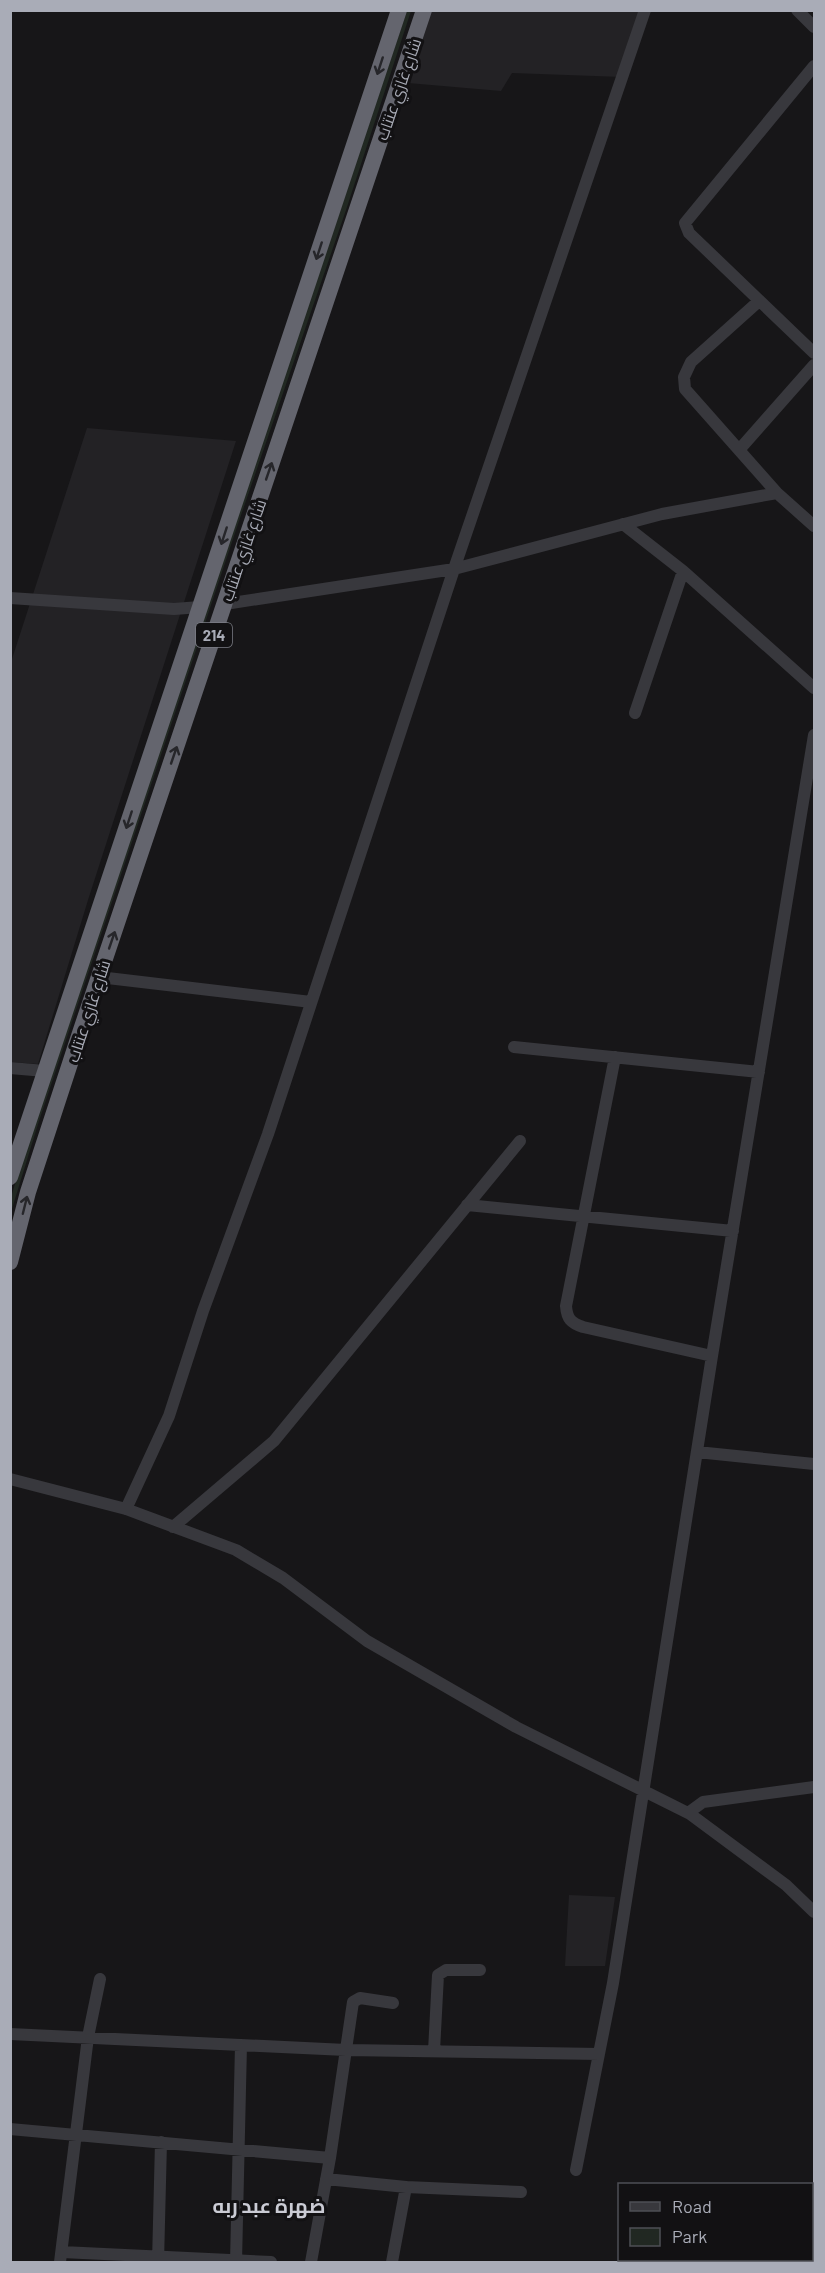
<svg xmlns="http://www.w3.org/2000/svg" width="825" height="2273" font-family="Barlow,Cairo,sans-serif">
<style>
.built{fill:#232225}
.green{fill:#212822}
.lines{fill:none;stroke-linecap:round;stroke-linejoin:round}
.minor{stroke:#38383d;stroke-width:12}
.highway{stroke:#64656e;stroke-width:16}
.oneway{stroke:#26262a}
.labels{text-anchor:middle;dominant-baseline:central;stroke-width:6;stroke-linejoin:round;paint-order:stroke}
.shield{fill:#121113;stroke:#7c7e86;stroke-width:1.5}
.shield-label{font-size:15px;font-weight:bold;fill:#a9acb7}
.street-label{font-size:16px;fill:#a9acb7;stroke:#121113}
.quarter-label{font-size:20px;font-weight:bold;fill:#cacbd4;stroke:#121113}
</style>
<rect width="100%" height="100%" fill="#171618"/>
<path class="built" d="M626 10 644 12 622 77 512 73 501 91 408 83 430 11Z
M87 428 236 441 88 900 38 1064 11 1062V662Z
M569 1895 615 1897 605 1966H565Z"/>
<path class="green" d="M407 11H411L346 210 238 524 39 1121 11 1212V1197L38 1109Z"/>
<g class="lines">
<path class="minor" d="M797 10 814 27
M814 66 685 223 689 233 814 353
M759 301 691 362 684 377 685 389 777 493 814 526
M739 450 814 365
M623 524 683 571 814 688
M10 598 174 609 200 607
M225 604 454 569 662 514 777 493
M635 713 683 571
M99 977 311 1002
M514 1047 759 1072
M615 1057 566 1306C567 1319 571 1323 583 1327L712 1356
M10 1068 45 1071
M467 1205 733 1231
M697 1452 814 1464
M10 1479 126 1509 236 1550 283 1578 367 1641 516 1727 690 1814 786 1885 814 1912
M126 1509 169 1416 203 1311 268 1134 454 569 645 10
M173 1527 274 1441 520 1141
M688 1813 703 1802 814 1787
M10 2034 346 2050 599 2054
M434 2051 438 1975 446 1970H480
M10 2129 330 2158
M576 2170 613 1983 712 1356 814 735
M326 2179 406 2187 521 2192
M62 2252 271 2262
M60 2262 88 2037 100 1979
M158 2262 161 2142
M236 2262 241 2045
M311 2262 330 2158 353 2002 360 1998 393 2003
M392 2262 406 2187"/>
<path class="highway" d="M10 1177 399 10
M10 1262 28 1192 79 1036 424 10"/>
</g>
<defs><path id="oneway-shaft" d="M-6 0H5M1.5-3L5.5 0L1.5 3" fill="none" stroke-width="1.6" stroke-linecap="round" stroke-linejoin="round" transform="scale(1.5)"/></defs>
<g class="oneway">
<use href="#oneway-shaft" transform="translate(380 66) rotate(108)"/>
<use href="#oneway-shaft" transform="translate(319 251) rotate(108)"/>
<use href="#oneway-shaft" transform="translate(269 471) rotate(-71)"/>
<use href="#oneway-shaft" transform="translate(224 536) rotate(108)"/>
<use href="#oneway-shaft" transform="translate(174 755) rotate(-71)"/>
<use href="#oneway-shaft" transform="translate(129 820) rotate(108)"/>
<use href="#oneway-shaft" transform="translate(112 940) rotate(-71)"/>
<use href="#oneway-shaft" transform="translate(25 1205) rotate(-76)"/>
</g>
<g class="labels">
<rect class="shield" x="196" y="623" width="36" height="24" rx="4.5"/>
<g class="shield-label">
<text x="214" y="635">214</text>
</g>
<g class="street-label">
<text transform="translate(398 89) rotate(-71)">شارع غازي عنتاب</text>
<text transform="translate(243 550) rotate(-71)">شارع غازي عنتاب</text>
<text transform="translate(88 1011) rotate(-72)">شارع غازي عنتاب</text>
</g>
<g class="quarter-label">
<text x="269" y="2205">ضهرة عبد ربه</text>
</g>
</g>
<rect width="825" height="2273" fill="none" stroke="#a9acb7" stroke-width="24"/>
<rect x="618" y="2183" width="195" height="78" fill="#121113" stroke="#4e4f55" stroke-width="1.5"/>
<rect x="630" y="2202" width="30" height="9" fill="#38383d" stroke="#4e4f55" stroke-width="1.5"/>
<text x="672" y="2213" font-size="18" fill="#a9acb7">Road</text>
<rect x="630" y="2228" width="30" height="18" fill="#212822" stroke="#4e4f55" stroke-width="1.5"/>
<text x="672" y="2243" font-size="18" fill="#a9acb7">Park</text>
</svg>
